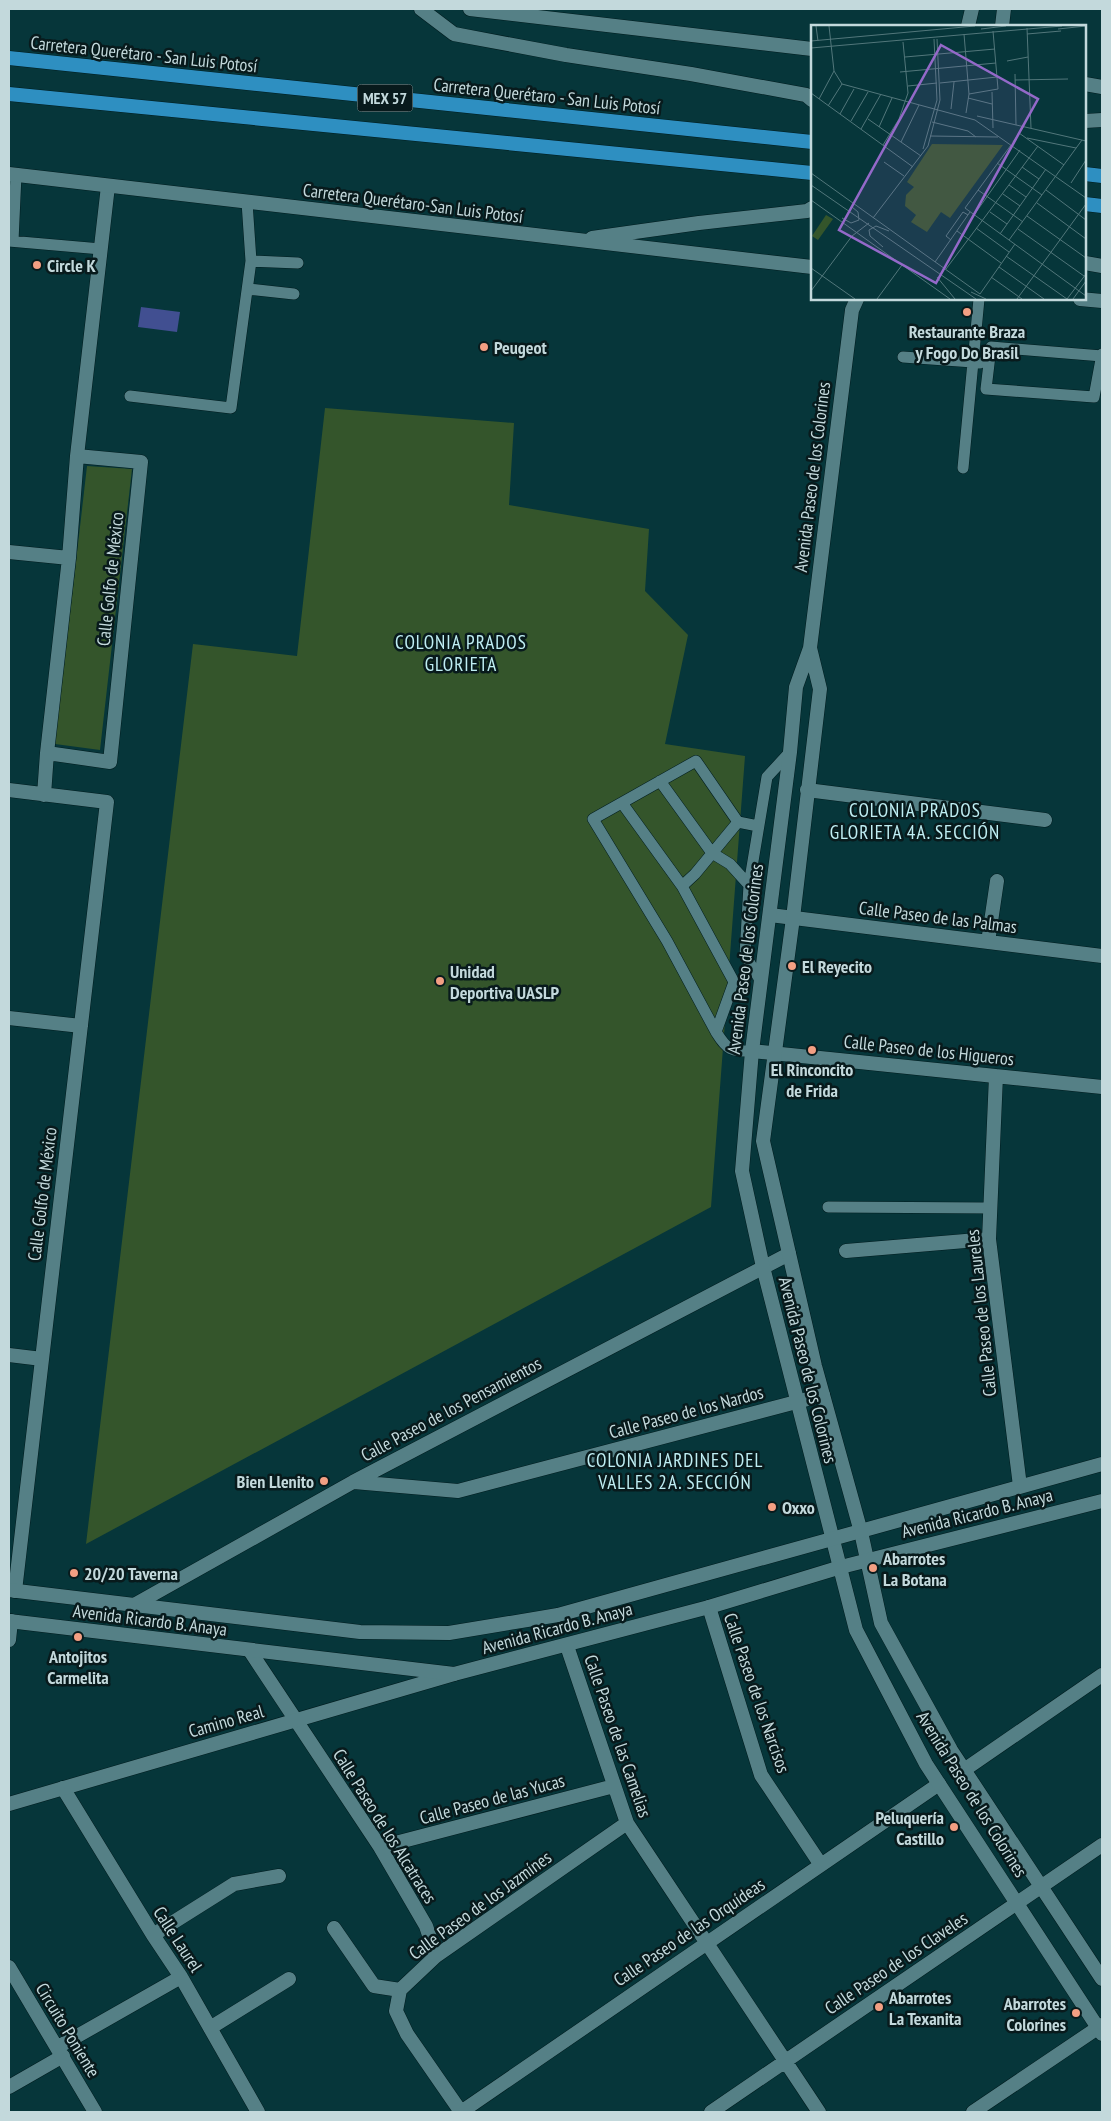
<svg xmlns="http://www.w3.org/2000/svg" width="1111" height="2121" font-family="'PT Sans Narrow',sans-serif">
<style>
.green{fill:#34552b}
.water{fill:#414f91}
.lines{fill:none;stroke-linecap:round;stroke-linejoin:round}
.service-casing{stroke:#001c1f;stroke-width:12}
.pedestrian-casing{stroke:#001c1f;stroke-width:15}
.minor-casing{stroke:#001c1f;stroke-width:15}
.tertiary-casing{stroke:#001c1f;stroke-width:15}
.secondary-casing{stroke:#001c1f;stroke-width:15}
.trunk-casing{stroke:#001c1f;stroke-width:15}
.service{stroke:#558086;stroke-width:11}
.pedestrian{stroke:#558086;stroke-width:14}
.minor{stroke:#558086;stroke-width:14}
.tertiary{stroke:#558086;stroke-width:14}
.secondary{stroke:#558086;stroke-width:14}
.trunk{stroke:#2e8fc1;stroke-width:14}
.poi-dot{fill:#f39f83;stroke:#081a1c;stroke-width:2}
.labels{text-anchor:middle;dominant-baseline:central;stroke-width:5;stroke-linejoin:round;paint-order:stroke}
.shield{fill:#081a1c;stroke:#8ba0a2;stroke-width:1}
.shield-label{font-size:16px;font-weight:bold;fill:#c3d9dc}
.street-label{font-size:18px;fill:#c3d9dc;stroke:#081a1c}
.poi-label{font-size:18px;font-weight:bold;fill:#c3d9dc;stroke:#081a1c;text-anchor:start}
.neighbourhood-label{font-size:19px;letter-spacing:1px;fill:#bfeef3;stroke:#081a1c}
.inset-road{fill:none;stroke:#52777b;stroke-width:1}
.view{fill:#9469c9;fill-opacity:0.15;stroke:#9469c9;stroke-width:2.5}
.inset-edge{fill:none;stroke:#c3d9dc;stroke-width:2.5}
</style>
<rect width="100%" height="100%" fill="#06363a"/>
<path class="green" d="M325 408 514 423 509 505 649 529 645 591 688 635 665 744 745 756 711 1207 86 1544 193 644 297 656Z
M87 466 132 469 100 750 55 744Z"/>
<path class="water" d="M141 307 180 312 177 332 138 327Z"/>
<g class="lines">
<g class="service-casing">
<path id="service" d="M9 241 101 249
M13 241 16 175
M251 261 298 263
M248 289 294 294
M1102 356 991 347 986 389 1094 397 1102 354
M903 357 973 362 979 299
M130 396 231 408 251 261 247 202
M963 468 973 362 980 363
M660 781 712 853 730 864 749 885
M622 803 682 886
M738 822 696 761 593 819 667 941 716 1032 734 982 682 886 695 874 738 822 758 826
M760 980 745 955 749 885 767 777 790 752
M716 1032C728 1051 730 1051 752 1051
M828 1207 989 1208"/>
</g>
<g class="pedestrian-casing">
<path id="pedestrian" d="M9 2087 63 2056"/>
</g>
<g class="minor-casing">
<path id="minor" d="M9 552 69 558
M47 753 110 762 141 462 77 456
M9 790 107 802 15 1591
M807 790 1045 820
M44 795 47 753 69 558 77 456 108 186
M770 915 1102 956
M988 942 997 881
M9 1018 81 1026
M752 1051 1102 1087
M996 1076 989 1239 1020 1486
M846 1251 989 1239
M9 1355 42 1359
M354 1482 458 1491 823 1395
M134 1605 353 1482 789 1254
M709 1607 761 1775 821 1865
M9 1640 11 1621
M567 1646 627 1823 819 2112
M250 1651 380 1847 426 1926 436 1956
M964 1770 1102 1675
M63 1788 153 1935 181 1977 258 2112
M380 1847 614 1786
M334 1928 374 1986 400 1990
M153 1935 234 1884 279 1876
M9 1967 95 2112
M210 2028 289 1979
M58 2047 181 1977
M461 2112 939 1784
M461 2112 407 2034 396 2011 400 1990 436 1956 627 1823
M711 2112 1102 1845
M973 2112 1102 2025"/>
</g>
<g class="tertiary-casing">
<path id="tertiary" d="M857 299 852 310 810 648 796 687 790 752 752 1051 742 1171 763 1267 856 1630 926 1764 1102 2034
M810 648 820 689 793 918 763 1141 815 1366 861 1532 881 1623 951 1750 1102 1979
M9 1804 454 1674"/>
</g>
<g class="secondary-casing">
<path id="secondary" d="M421 9 454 34 566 55 691 74 806 95 812 100
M470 9 812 49
M968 26 972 9
M1002 26 1004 9
M1085 84 1102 87
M1085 121 1102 120
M9 174 812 267
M592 238 699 223 807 211 812 208
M1085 263 1102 266
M1080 299 1102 301
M9 1590 360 1632 449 1633 558 1615 1102 1464
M9 1621 454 1674 709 1607 841 1567 1102 1501"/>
</g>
<g class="trunk-casing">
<path id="trunk" d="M9 58 812 142
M9 94 812 173
M1085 174 1102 176
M1085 204 1102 206"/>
</g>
<use href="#service" class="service"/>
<use href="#pedestrian" class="pedestrian"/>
<use href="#minor" class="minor"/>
<use href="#tertiary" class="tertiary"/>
<use href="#secondary" class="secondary"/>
<use href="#trunk" class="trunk"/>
</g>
<g class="poi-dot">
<circle cx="37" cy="265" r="5"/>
<circle cx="967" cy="312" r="5"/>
<circle cx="484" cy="347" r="5"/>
<circle cx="792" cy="966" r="5"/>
<circle cx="440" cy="981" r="5"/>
<circle cx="812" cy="1050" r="5"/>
<circle cx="324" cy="1481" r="5"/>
<circle cx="772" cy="1507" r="5"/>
<circle cx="873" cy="1568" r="5"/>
<circle cx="74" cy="1573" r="5"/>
<circle cx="78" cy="1637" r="5"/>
<circle cx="954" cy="1827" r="5"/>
<circle cx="879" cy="2007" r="5"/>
<circle cx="1076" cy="2013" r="5"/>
</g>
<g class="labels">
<rect class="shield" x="357.5" y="84.5" width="55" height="27" rx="4"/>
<g class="shield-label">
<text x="385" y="98">MEX 57</text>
</g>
<g class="street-label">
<text transform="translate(144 54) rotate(6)">Carretera Querétaro - San Luis Potosí</text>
<text transform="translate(547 96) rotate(6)">Carretera Querétaro - San Luis Potosí</text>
<text transform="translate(413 203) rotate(7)">Carretera Querétaro-San Luis Potosí</text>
<text transform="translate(812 477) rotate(-83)">Avenida Paseo de los Colorines</text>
<text transform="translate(110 579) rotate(-84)">Calle Golfo de México</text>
<text transform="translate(938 917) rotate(7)">Calle Paseo de las Palmas</text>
<text transform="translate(745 959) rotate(-83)">Avenida Paseo de los Colorines</text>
<text transform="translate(929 1050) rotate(6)">Calle Paseo de los Higueros</text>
<text transform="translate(42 1194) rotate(-83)">Calle Golfo de México</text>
<text transform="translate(981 1313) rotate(-96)">Calle Paseo de los Laureles</text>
<text transform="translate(808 1370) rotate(76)">Avenida Paseo de los Colorines</text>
<text transform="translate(451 1409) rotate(-28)">Calle Paseo de los Pensamientos</text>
<text transform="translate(686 1412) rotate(-15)">Calle Paseo de los Nardos</text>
<text transform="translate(977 1513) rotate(-14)">Avenida Ricardo B. Anaya</text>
<text transform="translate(150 1620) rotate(7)">Avenida Ricardo B. Anaya</text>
<text transform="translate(557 1628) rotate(-15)">Avenida Ricardo B. Anaya</text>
<text transform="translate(757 1693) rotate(71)">Calle Paseo de los Narcisos</text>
<text transform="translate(226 1721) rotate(-16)">Camino Real</text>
<text transform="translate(618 1736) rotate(71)">Calle Paseo de las Camelias</text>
<text transform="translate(972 1794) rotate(58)">Avenida Paseo de los Colorines</text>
<text transform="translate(492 1799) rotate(-15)">Calle Paseo de las Yucas</text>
<text transform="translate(385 1826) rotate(58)">Calle Paseo de los Alcatraces</text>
<text transform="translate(480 1905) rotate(-36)">Calle Paseo de los Jazmínes</text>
<text transform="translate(689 1932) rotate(-34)">Calle Paseo de las Orquídeas</text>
<text transform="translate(178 1939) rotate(57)">Calle Laurel</text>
<text transform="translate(896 1963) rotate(-34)">Calle Paseo de los Claveles</text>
<text transform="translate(68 2030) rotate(59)">Circuito Poniente</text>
</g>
<g class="poi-label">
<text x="47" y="265">Circle K</text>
<text x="967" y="331" text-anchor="middle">Restaurante Braza<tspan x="967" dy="21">y Fogo Do Brasil</tspan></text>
<text x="494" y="347">Peugeot</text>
<text x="802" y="966">El Reyecito</text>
<text x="450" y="971">Unidad<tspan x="450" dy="21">Deportiva UASLP</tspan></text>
<text x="812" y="1069" text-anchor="middle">El Rinconcito<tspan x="812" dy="21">de Frida</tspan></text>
<text x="314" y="1481" text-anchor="end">Bien Llenito</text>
<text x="782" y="1507">Oxxo</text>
<text x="883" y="1558">Abarrotes<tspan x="883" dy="21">La Botana</tspan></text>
<text x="84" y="1573">20/20 Taverna</text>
<text x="78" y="1656" text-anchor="middle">Antojitos<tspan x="78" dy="21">Carmelita</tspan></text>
<text x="944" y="1817" text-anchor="end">Peluquería<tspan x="944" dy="21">Castillo</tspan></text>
<text x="889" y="1997">Abarrotes<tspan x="889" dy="21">La Texanita</tspan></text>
<text x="1066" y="2003" text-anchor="end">Abarrotes<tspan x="1066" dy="21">Colorines</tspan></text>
</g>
<g class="neighbourhood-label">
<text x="461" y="642">COLONIA PRADOS<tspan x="461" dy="22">GLORIETA</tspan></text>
<text x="915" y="810">COLONIA PRADOS<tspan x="915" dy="22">GLORIETA 4A. SECCIÓN</tspan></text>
<text x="675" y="1460">COLONIA JARDINES DEL<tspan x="675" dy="22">VALLES 2A. SECCIÓN</tspan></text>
</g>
</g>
<g transform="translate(811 25)">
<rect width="275" height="275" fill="#06363a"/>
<path d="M121 119 192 120 139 193 130 187 116 207 100 197 105 190 94 181 95 170 103 162 96 157ZM15 190 22 194 7 215 1 211Z" fill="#34552b"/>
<path class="inset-road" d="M5 1 7 16M18 1 23 46 31 59 164 95 275 173M216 3 220 103M170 4 195 1M247 4 275 1M153 9 158 69 155 88M216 9 250 6M0 16 164 1M0 23 251 1M94 32 184 24M196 36 217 32M89 47 185 38M204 49 205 100M204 55 257 54M129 58 186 52M97 61 126 58M181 67 182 103M0 68 102 142M158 69 187 64 182 6M157 73 181 79M8 74 23 46M17 81 31 59M140 84 143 57M29 89 43 64M166 91 275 116M57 94 110 131M40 96 57 67M121 97 157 106 165 112M68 102 81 73M50 104 70 69M208 108 253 140M119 111 187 112M216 113 265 123M90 117 108 80M202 117 213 101M72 120 88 94 97 68 92 17M200 120 154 183 275 271M112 124 126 75 123 14M73 137 93 151M186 138 231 170M211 142 228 154M0 148 169 269M260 158 275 135M0 160 165 274M198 160 215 172M167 165 212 197M235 165 275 195M192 169 209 181M0 175 139 274M226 178 275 214M179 187 196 199M163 190 209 125M216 191 275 233M31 193 40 198 48 195 47 187 41 182M62 193 117 121 129 75 126 14M165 203 198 227M207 204 273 251M146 206 190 238M189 209 235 144M140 215 135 211 152 187 157 190M198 215 271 115M72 222 59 211 58 205 65 201 78 206M195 231 256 274M124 237 159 187M188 242 233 274M0 243 44 274M135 244 227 121M126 252 144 274M180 252 211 274M0 266 41 211 58 198M160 267 175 274M169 269 204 219M66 274 91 240M206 274 275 179M256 274 275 249M262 274 275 256"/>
<path class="view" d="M130 20 227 74 125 258 28 205Z"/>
<rect width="275" height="275" class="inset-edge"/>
</g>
<rect width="1111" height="2121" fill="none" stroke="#c3d9dc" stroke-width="20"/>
</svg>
